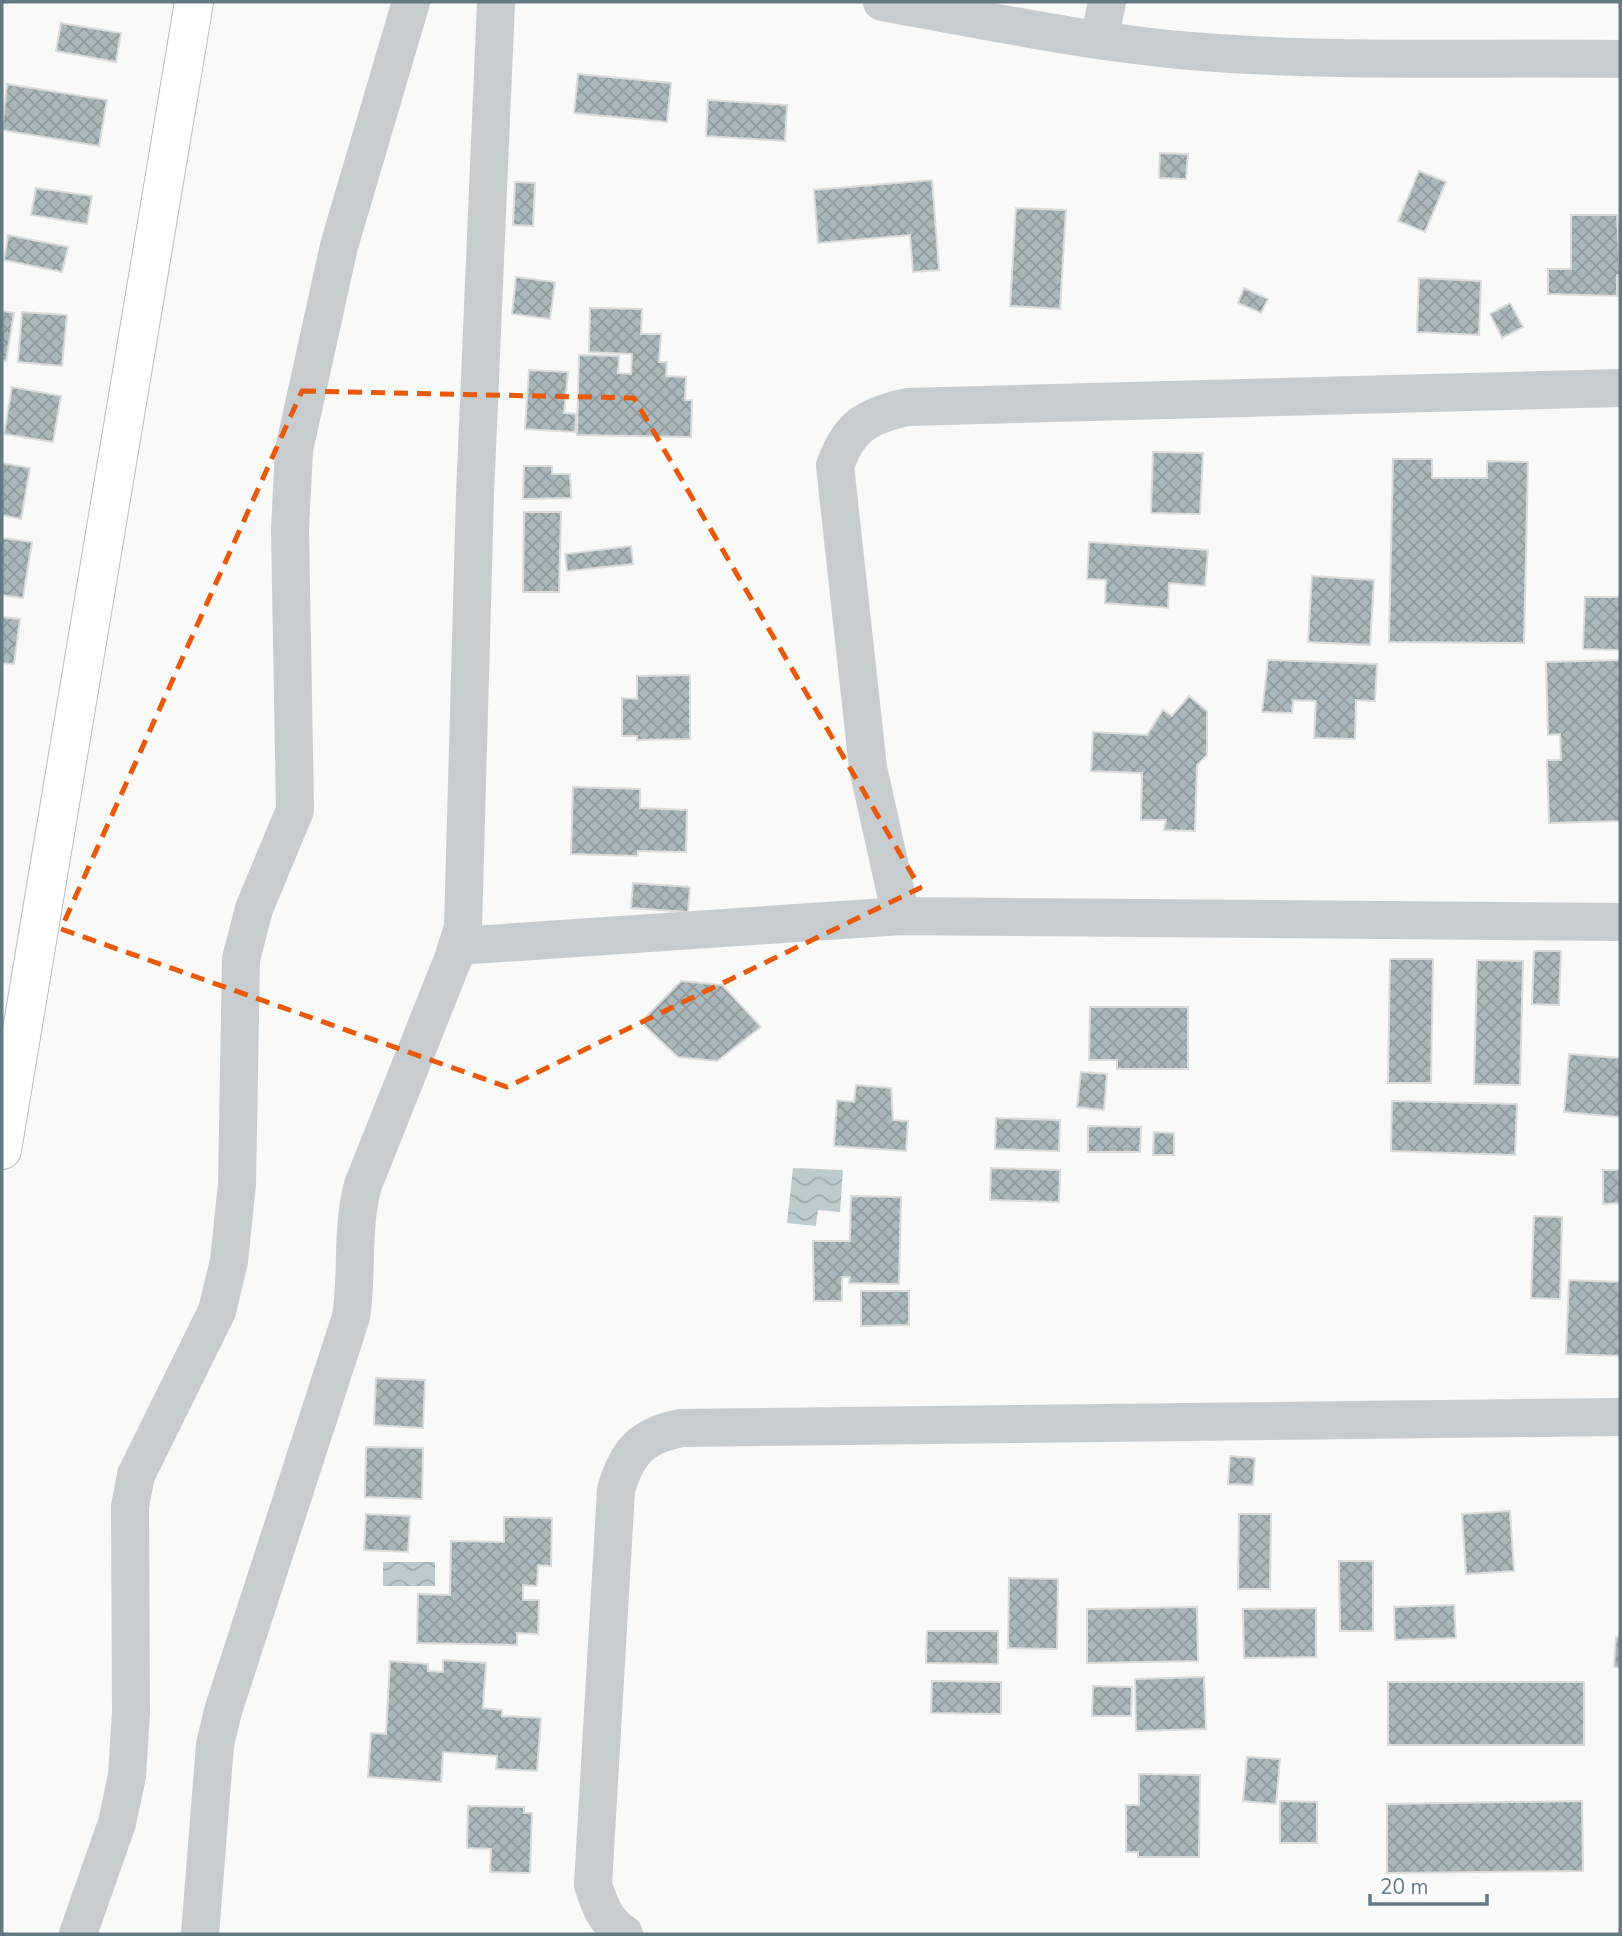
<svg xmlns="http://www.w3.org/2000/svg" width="1622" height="1936" font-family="'Nunito Sans',sans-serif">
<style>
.water{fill:url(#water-waves)}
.building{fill:url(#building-cross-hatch);stroke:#dbdbd9;stroke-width:2}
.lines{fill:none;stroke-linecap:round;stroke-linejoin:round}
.secondary-casing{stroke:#b6bfc2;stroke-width:40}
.street{stroke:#c7cccf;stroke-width:38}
.secondary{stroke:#fff;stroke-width:38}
.marked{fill:none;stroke:#e8590c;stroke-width:5;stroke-dasharray:14 9;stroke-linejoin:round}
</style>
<defs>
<pattern id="water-waves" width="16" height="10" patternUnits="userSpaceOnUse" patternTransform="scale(1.75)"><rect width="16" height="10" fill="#bcccce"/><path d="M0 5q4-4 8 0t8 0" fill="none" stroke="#9cabad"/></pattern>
<pattern id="building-cross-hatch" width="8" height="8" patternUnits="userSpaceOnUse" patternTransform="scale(1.75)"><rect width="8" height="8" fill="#aab7bb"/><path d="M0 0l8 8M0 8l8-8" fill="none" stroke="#8e9a9e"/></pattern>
</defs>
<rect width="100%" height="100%" fill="#f9f9f7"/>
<path class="water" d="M793 1168 843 1170 840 1212 818 1210 816 1226 787 1223Z
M383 1562H435V1586H383Z"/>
<path class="building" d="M61 23 121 33 116 62 56 51Z
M578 74 671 83 667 122 574 113Z
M7 84 107 100 99 146 2 130Z
M708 100 787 105 785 141 706 136Z
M1160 153 1188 154 1186 179 1159 178Z
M1419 171 1446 182 1425 232 1398 221Z
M932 180 939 270 913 272 910 235 818 243 814 190Z
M515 182 535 183 533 226 513 225Z
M36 188 92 196 87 224 31 215Z
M1016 208 1066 210 1060 309 1010 306Z
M1571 215H1617L1620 275H1617V296L1548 294V269H1571Z
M8 235 68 247 62 272 4 260Z
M516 277 555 282 550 319 512 314Z
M1419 278 1481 281 1479 335 1417 332Z
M1244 288 1268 299 1261 313 1238 303Z
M1510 303 1523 327 1502 338 1490 314Z
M590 308 642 309 641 334H661L659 362H667L666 376 686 377 685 400H692L691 437 577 435 579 355 619 356 618 373 631 374 632 354 589 352Z
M2 311 14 313 6 361 2 360Z
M22 312 67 315 62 366 18 362Z
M529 370 568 372 564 413 576 414 575 432 525 429Z
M12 387 61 396 53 442 4 434Z
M1153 452 1203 453 1200 514 1151 513Z
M1393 459H1432V478H1487V461L1528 462 1524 643 1389 642Z
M2 463 30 468 21 519 2 515Z
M524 466H552V474H570L571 498 523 499Z
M524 512H561L559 592H523Z
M2 538 32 542 23 598 2 595Z
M1089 542 1208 550 1205 586 1169 583 1168 608 1105 603 1106 580 1087 579Z
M631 546 633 564 567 571 565 554Z
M1312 576 1374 580 1370 645 1308 642Z
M1585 597H1620V650L1583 649Z
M2 617 20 619 14 664 2 663Z
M1268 660 1377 664 1375 701 1356 700 1355 739 1314 738 1316 701 1293 700 1292 713 1262 712Z
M1620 660V821L1549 823 1547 760H1561L1560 734 1548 735 1546 662Z
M690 675V739L637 740V736H622V698L637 699V676Z
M1189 696 1207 711V755L1197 765 1195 831 1164 830 1166 820H1141L1142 773 1091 771 1093 732 1147 735 1163 710 1172 716Z
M573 787 640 789V808L687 810 686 852 638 851V856L571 854Z
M633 883 690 887 688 912 631 908Z
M1534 951H1561L1559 1005 1532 1004Z
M1390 959H1433L1431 1083H1388Z
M1477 960 1523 961 1520 1085 1474 1084Z
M681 981 722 985 761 1027 717 1061 678 1057 641 1022Z
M1090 1007H1188V1069H1117V1060H1089Z
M1569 1054 1620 1058V1117L1564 1112Z
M1081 1072 1107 1074 1104 1110 1077 1107Z
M856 1085 891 1088 893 1120 908 1121 906 1151 834 1146 837 1100 854 1102Z
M1392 1101 1517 1104 1515 1155 1391 1151Z
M996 1118 1060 1120 1059 1151 995 1149Z
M1088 1126 1141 1127 1140 1152H1088Z
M1154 1132 1174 1133V1155H1153Z
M991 1168 1060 1170 1059 1202 990 1200Z
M1603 1170H1620V1203L1603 1204Z
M851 1196 901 1197 899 1284 849 1283 850 1277H842V1301H814L813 1241H850Z
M1534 1216 1562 1217 1560 1299 1531 1298Z
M1569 1280 1620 1282V1356L1566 1354Z
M861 1291H909V1325L861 1326Z
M376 1378 425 1380 423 1428 374 1425Z
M366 1447 423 1448 422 1499 365 1497Z
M1230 1456 1255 1458 1253 1485 1228 1484Z
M1510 1511 1514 1571 1466 1574 1462 1514Z
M366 1514 410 1516 408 1552 364 1550Z
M1239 1514H1271L1270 1589H1238Z
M504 1517 552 1518 551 1566 538 1565 537 1586 523 1585V1600H539L538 1634 517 1633V1645L417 1643 418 1594 450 1595 451 1541 504 1542Z
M1339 1561H1373V1631H1340Z
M1009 1578 1058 1579 1057 1649 1008 1648Z
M1454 1605 1456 1638 1395 1640 1394 1607Z
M1197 1607 1198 1661 1087 1663V1609Z
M1316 1608V1657L1244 1658 1243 1609Z
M927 1631H998V1664L926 1663Z
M1616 1637 1620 1638V1668L1614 1667Z
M443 1660 486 1663 483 1708 502 1710V1716L541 1718 537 1771 496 1769 497 1756 443 1752 441 1782 368 1777 371 1733 386 1734 390 1661 428 1664V1671L443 1672Z
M1204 1677 1206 1729 1136 1731 1135 1679Z
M932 1681 1001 1682V1714L931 1713Z
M1388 1682H1584V1745H1388Z
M1093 1686 1132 1687 1131 1716H1092Z
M1247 1757 1280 1759 1276 1804 1243 1801Z
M1139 1774 1200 1775 1199 1857H1138V1852H1126V1805H1139Z
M1280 1801 1317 1802V1843H1280Z
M1582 1801 1583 1871 1387 1873V1804Z
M468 1806 524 1807V1813H532L530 1873 490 1872 491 1849 467 1848Z"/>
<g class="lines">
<g class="secondary-casing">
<path id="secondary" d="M2 1150 194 2"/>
</g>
<path class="street" d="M882 2C984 20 1087 42 1191 51 1333 63 1478 57 1620 59
M1099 40 1107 2
M1620 388 907 407C867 416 849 426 835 466L868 768 901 916 1620 922
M458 946 901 916
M78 1934 117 1823 127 1776 131 1712 130 1506 136 1475 217 1311 229 1261 237 1184 241 959 254 909 295 810 290 529 294 450 339 246 411 2
M200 1934 215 1745 223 1711 351 1317C358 1273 351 1228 363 1185L453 959 463 927 475 495 496 2
M624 1934C605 1921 600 1906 593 1885L616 1490C627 1452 641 1436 681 1428L1620 1417"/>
<use href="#secondary" class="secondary"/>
</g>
<path class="marked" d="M302 391 634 398 920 888 507 1087 61 929Z"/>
<rect width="1622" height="1936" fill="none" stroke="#627a84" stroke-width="7"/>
<path d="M1370 1894v10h117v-10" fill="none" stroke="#627a84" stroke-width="3.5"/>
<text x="1380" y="1894" font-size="21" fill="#627a84" stroke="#ffffff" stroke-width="5" paint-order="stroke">20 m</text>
</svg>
